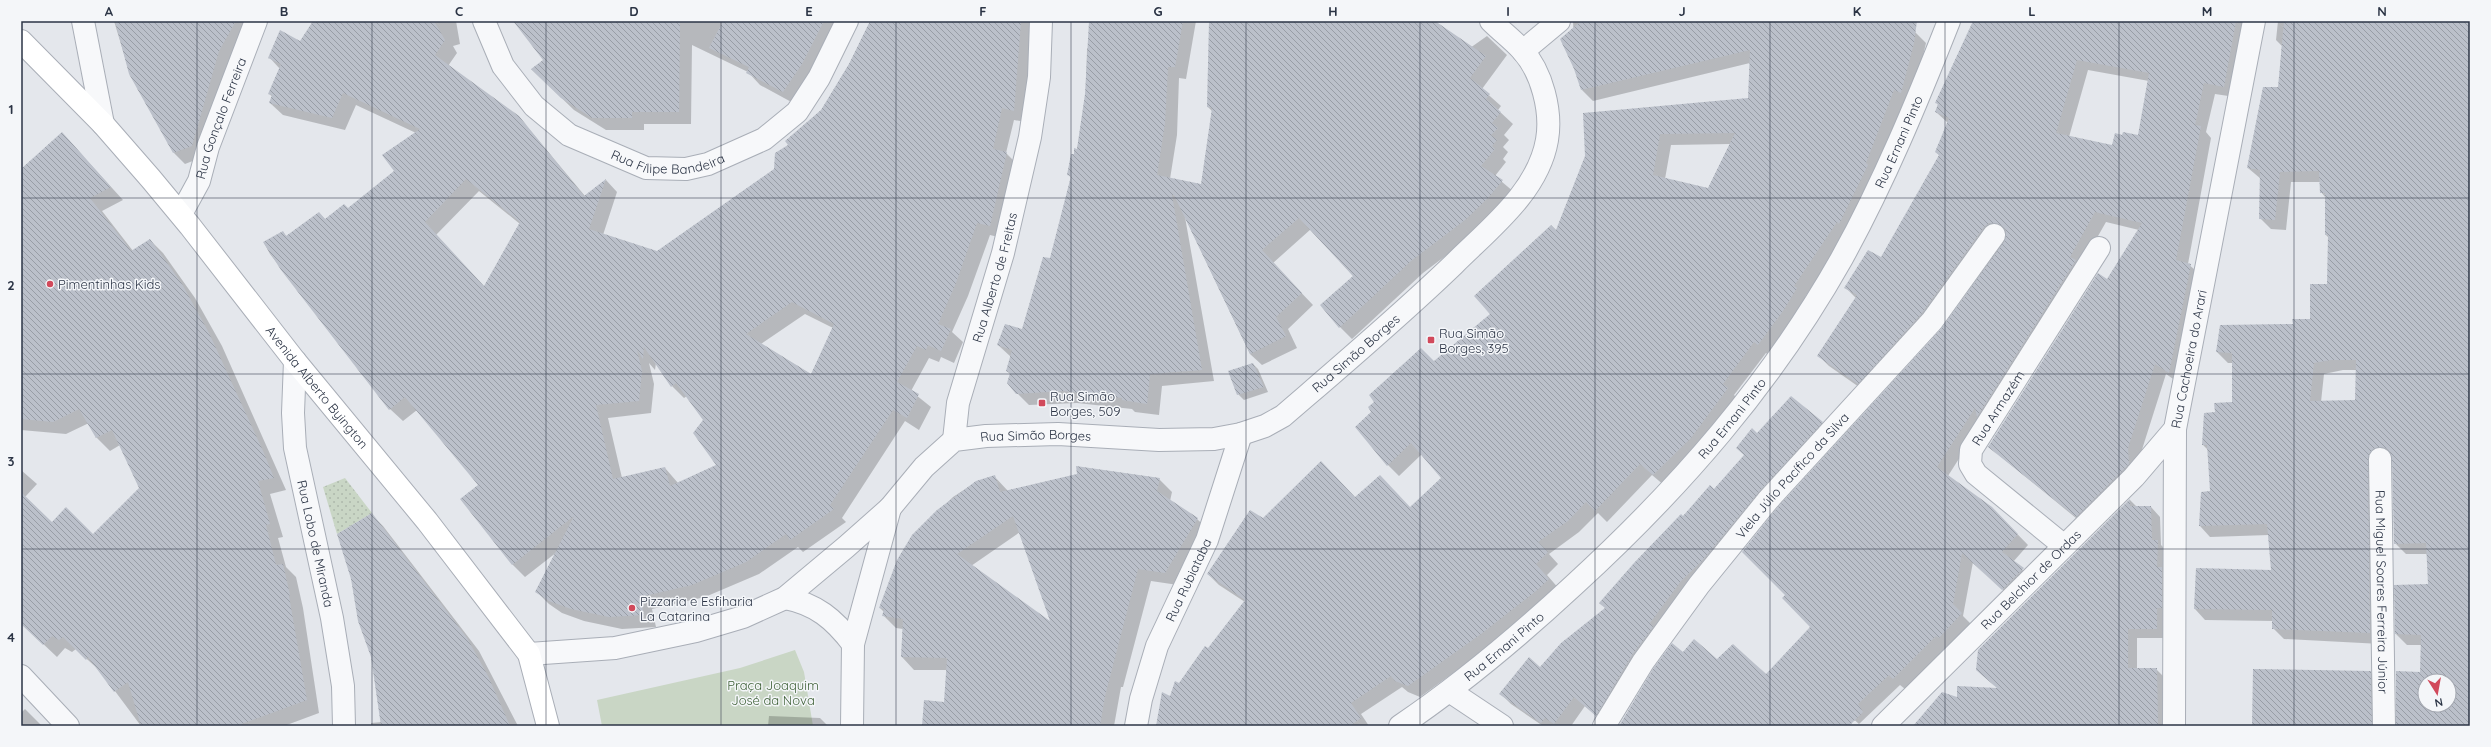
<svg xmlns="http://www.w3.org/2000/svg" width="2491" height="747" font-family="Quicksand,sans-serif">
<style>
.grass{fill:url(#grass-dots)}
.park{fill:#c9d6c5}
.shadow{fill:#0003;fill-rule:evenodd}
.building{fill:url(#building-back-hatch);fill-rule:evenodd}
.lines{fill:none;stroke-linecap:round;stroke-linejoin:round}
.minor-casing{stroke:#a9aeb7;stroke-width:24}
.tertiary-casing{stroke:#a9aeb7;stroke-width:24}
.secondary-casing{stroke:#a9aeb7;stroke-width:24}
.minor{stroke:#f7f8fa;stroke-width:22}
.tertiary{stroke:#f7f8fa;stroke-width:22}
.secondary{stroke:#fff;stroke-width:22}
.grid{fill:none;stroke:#2b3445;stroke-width:1;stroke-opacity:0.55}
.poi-dot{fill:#d1495b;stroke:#f4f6f9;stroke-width:1.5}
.labels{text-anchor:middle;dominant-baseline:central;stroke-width:3;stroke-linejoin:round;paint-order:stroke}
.street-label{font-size:13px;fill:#2b3445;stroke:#f4f6f9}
.poi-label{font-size:13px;fill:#2b3445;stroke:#f4f6f9;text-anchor:start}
.park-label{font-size:13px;fill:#3f6138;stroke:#f4f6f9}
.neatline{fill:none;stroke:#2b3445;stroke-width:1.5}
.grid-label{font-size:13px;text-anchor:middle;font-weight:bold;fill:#2b3445}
</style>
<defs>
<pattern id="grass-dots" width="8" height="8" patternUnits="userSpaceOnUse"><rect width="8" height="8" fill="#c9d6c5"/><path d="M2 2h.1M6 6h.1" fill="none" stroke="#adb8ab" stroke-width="1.8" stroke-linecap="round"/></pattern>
<pattern id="building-back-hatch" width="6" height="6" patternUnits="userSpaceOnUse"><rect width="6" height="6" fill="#bbc0ca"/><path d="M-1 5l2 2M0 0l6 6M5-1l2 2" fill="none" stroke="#989da6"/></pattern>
</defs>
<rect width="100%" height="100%" fill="#e4e7ec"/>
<path class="grass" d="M345 478 372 513 337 534 323 487Z"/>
<path class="park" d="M795 650 804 672 813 726H602L597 700 740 668Z"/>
<path class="shadow" d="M114 21H252L203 157 185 164 174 153 130 74Z
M314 21H456L460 44 453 46 457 53 448 66 519 117 585 196 606 180 617 192 603 235 657 252 775 170 789 145 821 111 875 21H1033L1026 122 1014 120 1006 153 1019 166 1002 238 990 235 968 296 952 332 963 342 954 363 941 357 939 362 929 358 911 391 931 407 919 430 905 421 842 518 846 522 803 552 798 547 759 574 705 597 652 609 656 627 622 629 584 621 562 613 549 604 536 591 557 552 525 577 512 564 480 485 417 410 403 421 390 409 270 254 264 243 283 232 287 237 319 213 326 220 348 209 395 171 416 133 356 105 345 130 283 115 270 103 273 97 269 94 280 69 269 57 301 42ZM479 191 520 224 484 287 436 235ZM805 314 833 328 812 375 761 344ZM649 363 655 370 656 363 672 386 684 398 687 396 705 420 717 466 678 483 665 468 622 478 608 418 651 413 654 384Z
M521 21H834L832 27 837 32 795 104 760 85 748 72 692 45 691 124H644V130H606L574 110 545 82 544 60Z
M1089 21H1196L1186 79 1179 78 1177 135 1170 179 1202 185 1213 112 1208 107 1210 21H1433L1470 48 1487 36 1507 55 1482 89 1501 106 1498 110 1513 124 1504 135 1509 140 1503 147 1508 152 1503 159 1506 162 1495 176 1514 192 1477 232 1423 273 1352 339 1340 327 1354 277 1311 229 1273 263 1313 305 1288 329 1297 348 1262 365 1250 354 1185 217 1214 381 1162 386 1159 415 1135 412 1132 409 1077 403 1029 405 1017 393 1011 375 1007 371 1011 357 998 345 1022 330 1051 259 1071 178 1068 174 1077 150 1086 95 1087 48H1090Z
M1573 21H1911L1915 32 1926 43 1912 103 1848 233 1805 297 1808 300 1770 356 1766 353 1734 395 1739 400 1665 486 1652 475 1607 522 1598 513 1579 532 1549 554 1558 564 1547 575 1560 590 1492 645 1420 697 1408 692 1402 687 1361 714 1369 726H1157L1162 694 1171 698 1245 602 1219 585 1208 574 1263 520 1355 498 1410 508 1443 478 1422 454 1399 476 1388 465 1434 363 1491 314 1556 231 1586 156 1749 99 1750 63 1593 101 1582 90 1575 68ZM1730 144 1708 189 1665 179 1671 145Z
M1974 21H2248L2235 97 2215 94 2206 132 2211 138 2188 264 2201 275 2179 383 2166 374 2139 459 2087 527 1989 447 2108 280 2139 230 2106 222 2081 266 1948 476 1991 507 2028 545 2013 562 2034 580 2014 600 1973 562 1963 616 1972 625 1951 648 1948 646 1905 689 1900 685 1859 724 1795 667 1942 330 2007 235 2000 234 1869 394 1829 366 1818 355 1856 298 1846 288 1881 258 1940 156 1936 152 1948 123 1936 112 1938 105 1937 103ZM2088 70 2149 81 2139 136H2123L2112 146 2069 137Z
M2278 21H2470V726H2397L2421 673 2422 645H2407L2396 634 2429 585 2428 554H2406L2395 543 2394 459H2385L2381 644 2284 639 2273 628V621L2205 620 2195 609 2272 571 2269 535 2210 537 2200 526 2211 492 2209 451 2203 445 2216 413 2233 403V363H2228L2217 352 2221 326 2294 325 2311 320 2328 284 2329 238 2326 235V198L2321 192V182H2291L2286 230 2271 229 2260 218 2261 179 2248 168 2264 88H2279L2282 46 2276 40ZM2343 370H2357L2356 401 2321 402 2324 374ZM2425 681H2449V705H2425Z
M62 133 123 200 102 211 133 251 150 240 163 253 195 298 222 346 286 490 270 494 283 537 278 538 286 567 296 577 303 608 319 713 284 726H141L100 671 76 649 72 652 65 648 57 657 21 623V470L37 484 25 497 52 523 93 536 140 488 120 445 110 451 97 438 89 423 66 434 21 430V170Z
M1253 364 1258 369 1268 392 1244 400 1238 394Z
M1822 423 1832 433 1769 502 1606 725 1585 706 1571 726H1543L1511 704 1501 694 1540 668 1606 608 1683 517 1714 490 1745 456 1757 434Z
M1077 467 1159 479 1172 492 1170 501 1197 519 1210 531 1178 585 1151 581 1123 687H1121L1114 726H923L945 703 947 670H914L902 657 903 629 896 628 883 615 884 612 880 608 913 536 953 497 976 482 994 476 1008 491 1079 474ZM1020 532 1052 624 971 566Z
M2130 500 2137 507H2151L2160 517 2161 545 2167 551 2166 638H2137V669H2156L2166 679 2167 726H1914L1958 698 1998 689Z
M371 514 383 526 479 651 518 726H371V723L382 722Z
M2370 672 2381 683 2382 726H2253Z
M25 709 42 726H21V713Z
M769 716 820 718 828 726H768Z"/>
<path class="building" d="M115 21H236L219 51 192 146 173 153 129 74Z
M313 21H434L445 40 435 55 519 116 584 196 606 179 589 229 657 251 774 169 775 153 788 145 785 141 821 110 849 64 870 21H1021L1014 111 1002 108 993 149 1007 152 990 226 977 223 956 283 938 324 951 329 941 351 928 345 926 350 917 346 897 382 919 394 907 418 893 410 830 505 834 509 790 540 786 534 746 562 692 585 640 597 644 615 609 617 571 609 549 601 535 592 574 516 512 565 460 499 478 485 405 397 389 410 281 270 263 242 283 231 286 236 319 212 325 219 344 204 348 208 394 171 382 155 420 129 343 93 332 118 269 103 272 95 268 94 281 64 268 58 280 30 300 41ZM466 179 520 222 484 286 425 222ZM792 302 834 324 811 374 746 334ZM644 347 671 387 676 383 703 420 693 433 716 465 670 486 665 467 613 479 596 405 639 401 642 371 637 350 643 359Z
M513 21H680L679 112H632V118H592L561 98 531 69 543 60Z
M723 21H824L802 64 783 92 746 73 749 67 709 48Z
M1089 21H1183L1175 67H1168L1165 123 1157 175 1201 184 1212 108 1207 107 1209 21H1435L1486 56 1470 78 1490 94 1486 99 1501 112 1492 123 1498 128 1491 135 1497 140 1492 146 1495 149 1481 166 1503 180 1488 198 1465 220 1411 261 1339 328 1320 305 1353 276 1299 218 1262 250 1302 293 1276 317 1286 336 1250 354 1174 195H1172L1202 370 1150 374 1147 404 1122 400V398L1063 391 1016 394 1007 383 1010 373 1006 371 1012 350 997 345 1005 324 1022 329 1043 257 1050 258 1071 176 1067 175 1071 154H1074V148L1077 149 1085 94Z
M1581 21H1917L1914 43 1901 93 1894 90 1866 163 1868 165 1839 224 1837 222 1794 286 1797 288 1783 311 1758 345 1754 342 1723 384 1728 388 1691 438 1653 475 1640 464 1595 511 1586 502 1568 521 1538 542 1548 552 1536 564 1549 579 1536 591 1481 634 1408 686 1395 681 1391 676 1351 703 1361 718 1350 726H1156L1162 692 1170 696 1175 681 1179 683 1205 646 1208 648 1245 600 1207 574 1250 510 1263 518 1321 461 1355 497 1380 475 1410 507 1441 478 1411 443 1387 466 1355 427 1371 412 1368 407 1374 402 1369 395 1421 348 1434 361 1490 314 1474 296 1551 225 1556 230 1585 156 1583 113 1748 98 1750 50 1581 90 1574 69 1560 39ZM1735 133 1708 188 1653 175 1660 134Z
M1973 21H2236L2224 87 2204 83 2195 125 2201 126 2176 260 2191 264 2169 373 2155 364 2128 448 2129 464 2076 517 1988 447 2098 273 2107 279 2142 223 2095 212 2070 257 2076 260 1977 417 1975 408 1937 467 1992 507 2018 534 2002 552 2024 568 2002 590 1962 553 1953 604 1962 613 1939 638 1936 636 1893 679 1889 675 1858 704 1863 712 1849 726H1619L1653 669 1672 643 1683 652 1694 639 1717 659 1733 644 1766 674 1810 627 1782 598 1785 595 1742 552 1777 508 1941 329 2004 242 2006 230 2001 225 1989 223 1984 227 1922 313 1858 384 1817 356 1857 295 1844 288 1868 250 1881 257 1939 155 1935 152 1949 118 1935 112 1938 104 1935 103ZM2077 60 2149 73 2138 135 2123 132 2122 135 2115 133 2112 145 2056 133Z
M2284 21H2470V726H2396V671L2420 672 2421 635 2395 634 2394 585 2428 584 2426 543 2394 544 2392 459 2390 452 2386 448 2373 449 2368 459 2370 633 2272 629V610L2194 609 2196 568 2271 570 2267 524 2199 526 2201 492 2210 491 2207 445H2202L2204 413 2215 412 2214 403 2232 402V353L2216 352 2220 325 2293 324 2292 319H2310V284H2327L2328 235H2325V193H2320L2319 171 2280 172 2275 220 2259 219 2260 170 2247 168 2263 87H2278ZM2331 360H2356L2355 400 2310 401 2314 363ZM2425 681H2449V705H2425Z
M62 132 111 187 90 198 131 251 150 239 182 284 209 333 263 451 274 478 258 481 270 524 266 525 276 565 283 564 290 595 289 596 307 700 236 726H141L128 682 114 692 88 657 86 660 63 637 59 640 52 636 43 645 21 624V492L52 522 66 507 93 534 139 488 112 430 96 438 79 409 53 422 21 419V169Z
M1253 363 1264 387 1237 395 1228 371Z
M1791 396 1823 422 1759 492 1701 562 1681 581 1650 623 1653 627 1632 655 1596 716 1574 697 1554 724 1545 718 1541 723 1499 694 1529 657 1540 667 1561 643 1605 608 1599 603 1634 563 1681 514 1683 516 1710 485 1714 489 1744 455 1736 448 1752 428 1757 433Z
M1076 466 1160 478 1157 491 1198 518 1165 573 1138 569 1105 696 1100 726H922L924 700 944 702 947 658 901 657 903 619 882 616 884 609 879 608 897 560 912 535 937 510 976 481 995 475 1000 492 1077 474ZM1013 516 1050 621 957 554Z
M2130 499V506H2151L2152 540H2158L2157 567H2162V608H2157V629H2128V668H2157L2158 726H1913L1942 692 1957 697V686L1997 688 1976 670 1978 650Z
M372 513 467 638 488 676 510 726H381L371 657 358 621 351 579 337 534Z
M2253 669 2371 671 2372 726H2252Z"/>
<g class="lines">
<g class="minor-casing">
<g id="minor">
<path d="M83 21 103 124"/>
<path id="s1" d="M484 21 503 66 534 106 569 135 646 168 686 169 708 164 764 139 797 112 819 78 847 21"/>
<path d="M1523 51 1559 21"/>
<path id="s2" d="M181 214 199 181 208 147 256 21"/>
<path id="s3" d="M954 440 958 403 1003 253 1030 137 1039 77 1041 21"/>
<path id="s4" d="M2380 459 2384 726"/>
<path id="s5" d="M2063 545 1976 474 1970 464 1971 450 2099 248"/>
<path d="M1451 692 1502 726"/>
<path id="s6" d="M1136 726 1141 699 1157 646 1207 540 1241 434"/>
<path id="s7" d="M1400 726C1462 684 1519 636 1574 585 1680 488 1771 384 1842 258 1884 182 1917 102 1949 21"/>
<path id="s8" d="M1604 726 1643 662 1699 585 1768 500 1932 321 1994 235"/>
<path d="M2174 726 2175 429"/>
</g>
</g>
<g class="tertiary-casing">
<g id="tertiary">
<path id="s9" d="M295 361 293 413 295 448 332 618 343 686 344 726"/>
<path d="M785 598C816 604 834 619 853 644"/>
<path id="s10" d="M529 654 615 648 696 631 743 617 785 598 846 547 890 508 924 467 954 440 986 436 1058 434 1159 440 1214 439 1241 434 1265 426 1283 416C1341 366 1399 317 1454 264 1489 229 1538 192 1547 140 1552 111 1542 72 1522 50 1513 40 1501 31 1491 21"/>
<path d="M21 676 68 726"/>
<path d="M852 726 853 644 890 508"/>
<path id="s11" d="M1883 726 2134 477 2175 429 2254 21"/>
</g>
</g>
<g class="secondary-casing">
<g id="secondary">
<path id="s12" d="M21 41 103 124 151 179 190 226 295 361 427 521 529 654 548 726"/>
</g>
</g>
<use href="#minor" class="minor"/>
<use href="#tertiary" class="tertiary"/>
<use href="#secondary" class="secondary"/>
</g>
<path class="grid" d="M197 21V726M372 21V726M546 21V726M721 21V726M896 21V726M1071 21V726M1246 21V726M1420 21V726M1595 21V726M1770 21V726M1945 21V726M2119 21V726M2294 21V726M21 198H2470M21 374H2470M21 549H2470"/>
<g class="poi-dot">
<circle cx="50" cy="284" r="4"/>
<rect x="1427" y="336" width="8" height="8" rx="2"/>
<rect x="1038" y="399" width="8" height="8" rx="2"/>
<circle cx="632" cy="608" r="4"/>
</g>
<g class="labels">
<g class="street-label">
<text stroke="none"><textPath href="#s2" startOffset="104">Rua Gonçalo Ferreira</textPath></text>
<text stroke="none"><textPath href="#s7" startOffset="778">Rua Ernani Pinto</textPath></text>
<text stroke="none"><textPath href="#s1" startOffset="250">Rua Filipe Bandeira</textPath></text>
<text stroke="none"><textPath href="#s3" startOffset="168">Rua Alberto de Freitas</textPath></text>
<text stroke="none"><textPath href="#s10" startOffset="926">Rua Simão Borges</textPath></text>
<text stroke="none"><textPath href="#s11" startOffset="488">Rua Cachoeira do Arari</textPath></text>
<text stroke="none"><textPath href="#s12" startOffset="456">Avenida Alberto Byington</textPath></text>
<text stroke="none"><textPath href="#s5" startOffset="188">Rua Armazém</textPath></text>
<text stroke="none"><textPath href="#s7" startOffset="454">Rua Ernani Pinto</textPath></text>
<text stroke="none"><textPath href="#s10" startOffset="578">Rua Simão Borges</textPath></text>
<text stroke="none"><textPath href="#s8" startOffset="314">Viela Júlio Pacífico da Silva</textPath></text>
<text stroke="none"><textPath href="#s9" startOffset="185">Rua Lobo de Miranda</textPath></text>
<text stroke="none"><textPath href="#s11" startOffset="208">Rua Belchior de Ordas</textPath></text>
<text stroke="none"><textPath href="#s6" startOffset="156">Rua Rubiataba</textPath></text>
<text stroke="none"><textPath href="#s4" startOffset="133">Rua Miguel Soares Ferreira Júnior</textPath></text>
<text stroke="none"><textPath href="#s7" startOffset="131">Rua Ernani Pinto</textPath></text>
</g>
<g class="poi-label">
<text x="58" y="284">Pimentinhas Kids</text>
<text x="1439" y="333">Rua Simão<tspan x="1439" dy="15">Borges, 395</tspan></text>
<text x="1050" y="396">Rua Simão<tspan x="1050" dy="15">Borges, 509</tspan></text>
<text x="640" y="601">Pizzaria e Esfiharia<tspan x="640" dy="15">La Catarina</tspan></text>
</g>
<g class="park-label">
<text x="773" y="685">Praça Joaquim<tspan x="773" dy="15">José da Nova</tspan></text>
</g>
</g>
<rect width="2491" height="747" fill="none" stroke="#f4f6f9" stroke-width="44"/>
<g transform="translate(2437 693) rotate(169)"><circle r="19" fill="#f4f6f9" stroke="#a4a8b1"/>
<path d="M0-3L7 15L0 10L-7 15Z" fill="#d1495b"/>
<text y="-6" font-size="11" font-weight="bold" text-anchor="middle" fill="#2b3445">N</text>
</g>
<rect x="22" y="22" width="2447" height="703" class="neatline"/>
<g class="grid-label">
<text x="109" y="16">A</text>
<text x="284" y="16">B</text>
<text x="459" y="16">C</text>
<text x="634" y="16">D</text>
<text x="809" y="16">E</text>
<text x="983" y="16">F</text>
<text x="1158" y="16">G</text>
<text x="1333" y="16">H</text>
<text x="1508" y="16">I</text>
<text x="1682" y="16">J</text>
<text x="1857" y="16">K</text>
<text x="2032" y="16">L</text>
<text x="2207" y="16">M</text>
<text x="2382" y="16">N</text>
<text x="11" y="114">1</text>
<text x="11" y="290">2</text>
<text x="11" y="466">3</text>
<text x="11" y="642">4</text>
</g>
</svg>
